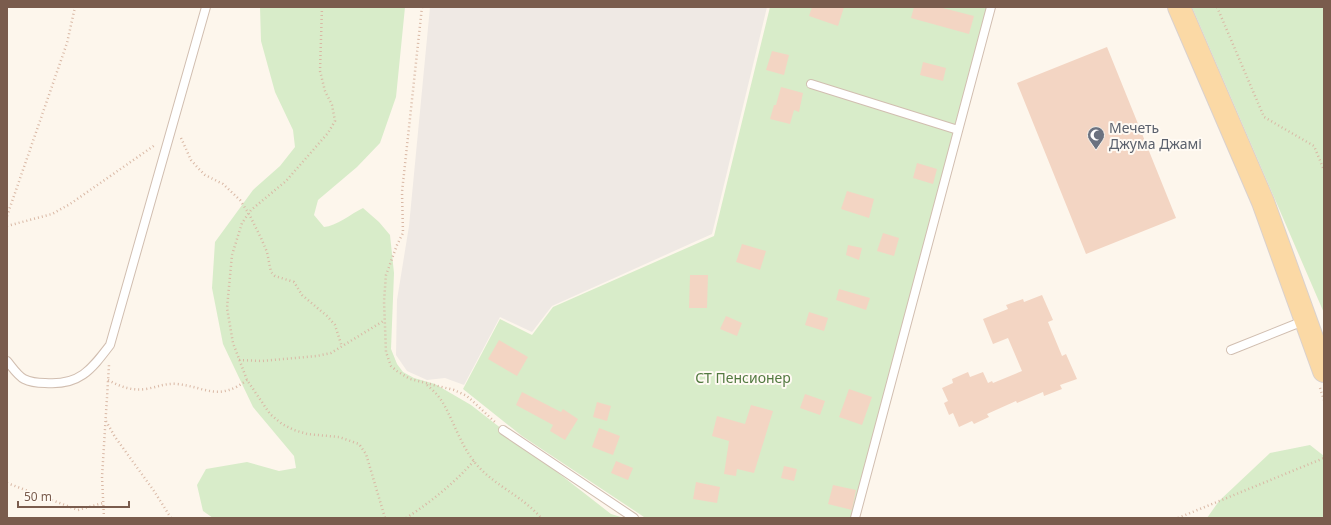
<svg xmlns="http://www.w3.org/2000/svg" width="1331" height="525" font-family="'Noto Sans',sans-serif">
<style>
.industrial{fill:#efe9e4}
.green{fill:#d8ecc9}
.building{fill:#f3d5c3}
.lines{fill:none;stroke-linecap:round;stroke-linejoin:round}
.service-casing{stroke:#d1beb0;stroke-width:10}
.primary-casing{stroke:#dad1cd;stroke-width:24}
.path{stroke:#d9b8a5;stroke-width:2.5;stroke-dasharray:1 3;stroke-linecap:butt}
.service{stroke:#fff;stroke-width:8}
.primary{stroke:#fbd9a5;stroke-width:22}
.labels{text-anchor:middle;dominant-baseline:central;stroke-width:4;stroke-linejoin:round;paint-order:stroke}
.worship-label{font-size:14px;fill:#5b616d;stroke:#fffaf3;text-anchor:start}
.park-label{font-size:14px;fill:#537a41;stroke:#fffaf3}
</style>
<rect width="100%" height="100%" fill="#fdf6ec"/>
<path class="industrial" d="M430 7H767L712 234 552 306 532 332 500 317 464 385 445 378 427 380 407 371 396 355 397 300 409 226Z"/>
<path class="green" d="M260 7H405L396 97 380 143 357 167 318 200 314 215 324 227C336 226 351 214 363 208L379 222 390 235 394 273 391 349 397 364 403 372 414 378 435 384 471 405 611 514 624 518H213L203 511 197 485 206 469 247 462 279 471 296 468 294 456 253 407 223 344 212 288 215 242 253 190 280 166 295 147 293 130 275 92 261 41Z
M770 7H989L852 518H648L644 517 522 436 463 389 500 319 532 335 553 307 714 236Z
M1192 7H1324V313Z
M1310 445 1324 456V518H1207L1219 501 1270 453Z"/>
<path class="building" d="M812 7H844L838 26 809 16Z
M914 7H939L974 16 969 34 911 18Z
M1107 47 1176 218 1086 254 1017 83Z
M772 51 789 55 784 75 766 70Z
M923 62 946 68 943 81 920 75Z
M781 87 803 93 799 112 794 110 790 124 770 119 774 105H776Z
M917 163 937 169 933 184 913 178Z
M847 191 874 199 869 218 841 209Z
M883 233 899 238 894 256 877 251Z
M742 244 766 251 760 270 736 262Z
M848 245 862 248 859 260 846 255Z
M690 275H708L707 308H689Z
M839 289 870 298 866 310 836 300Z
M1042 295 1053 320 1048 322 1062 356 1066 354 1077 379 1060 385 1062 389 1044 396 1043 392 1017 403 1016 401 987 414 989 417 974 424 972 421 959 427 953 413 949 415 944 403 948 401 942 388 953 383 952 379 968 372 970 377 983 372 988 383 992 381 993 383 1022 371 1008 338 993 344 983 319 1008 309 1006 305 1023 299 1024 302Z
M809 312 828 318 824 331 805 325Z
M726 316 742 323 737 336 720 329Z
M499 340 528 357 517 376 488 359Z
M849 389 872 397 862 425 839 417Z
M522 392 561 412 563 409 578 419 565 440 550 431 553 425 516 405Z
M805 394 825 401 820 415 800 408Z
M597 402 611 406 607 421 593 417Z
M751 405 773 411 754 473 737 469 736 476 724 474 729 441 712 436 717 416 745 424Z
M599 428 620 436 613 455 592 447Z
M616 461 633 468 628 480 611 473Z
M784 466 797 469 794 481 781 478Z
M696 482 720 487 717 503 693 499Z
M833 485 856 490 852 510 828 504Z"/>
<g class="lines">
<g class="service-casing">
<path id="service" d="M811 84 958 130
M1231 350 1306 320
M7 361C12 367 18 376 24 379 30 382 39 383 45 383 79 386 91 370 110 345L206 7
M503 430 634 518
M855 518 991 7"/>
</g>
<g class="primary-casing">
<path id="primary" d="M1179 7 1263 202 1324 371"/>
</g>
<path class="path" d="M322 7 320 71 325 91 332 105 335 121 328 133 286 181 251 210 242 223 232 255 227 308 233 343 247 380 270 414 282 424 294 430 307 434 339 437 359 444 366 454 385 518
M422 7 402 192 403 233 397 245 386 275 384 301 386 352 391 366 397 371 410 379 454 390 467 396 495 422
M1217 7 1264 117 1314 146 1324 170
M181 138 191 160 198 168 205 175 223 184 240 200 249 214 261 238 267 252 271 272 275 276 294 282 302 295 327 316 335 325 342 347
M7 216 67 43 75 7
M7 226 52 214 70 204 155 145
M239 360 262 361 317 356 331 353 385 320
M108 380C121 387 132 391 146 389 157 387 166 383 177 384 206 387 218 402 247 380
M427 385C433 390 439 396 443 403 454 422 460 443 473 460 490 484 522 495 541 518
M1320 388 1324 400
M106 421 115 437 154 491 171 518
M7 483 78 510 103 503
M104 518 102 477 109 365
M406 518C431 502 453 484 474 461
M1178 518 1324 458"/>
<use href="#service" class="service"/>
<use href="#primary" class="primary"/>
</g>
<defs>
<g id="mosque-pin" transform="scale(0.9)"><path d="M0 17L-7.5 6A9.5 9.5 0 1 1 7.5 6Z" fill="#6b7280" stroke="#fffaf3"/><path d="M3.5-4.9A6 6 0 1 0 3.5 4.9A5 5 0 1 1 3.5-4.9Z" fill="#fff"/></g>
</defs>
<g fill-rule="evenodd">
<use href="#mosque-pin" x="1096" y="135"/>
</g>
<g class="labels">
<g class="worship-label">
<text x="1109" y="127">Мечеть<tspan x="1109" dy="16">Джума Джамі</tspan></text>
</g>
<g class="park-label">
<text x="743" y="377">СТ Пенсионер</text>
</g>
</g>
<rect width="1331" height="525" fill="none" stroke="#7a5c4d" stroke-width="16"/>
<path d="M18 501v6h111v-6" fill="none" stroke="#7a5c4d" stroke-width="2"/>
<text x="24" y="501" font-size="12" fill="#7a5c4d" stroke="#fffaf3" stroke-width="3" paint-order="stroke">50 m</text>
</svg>
